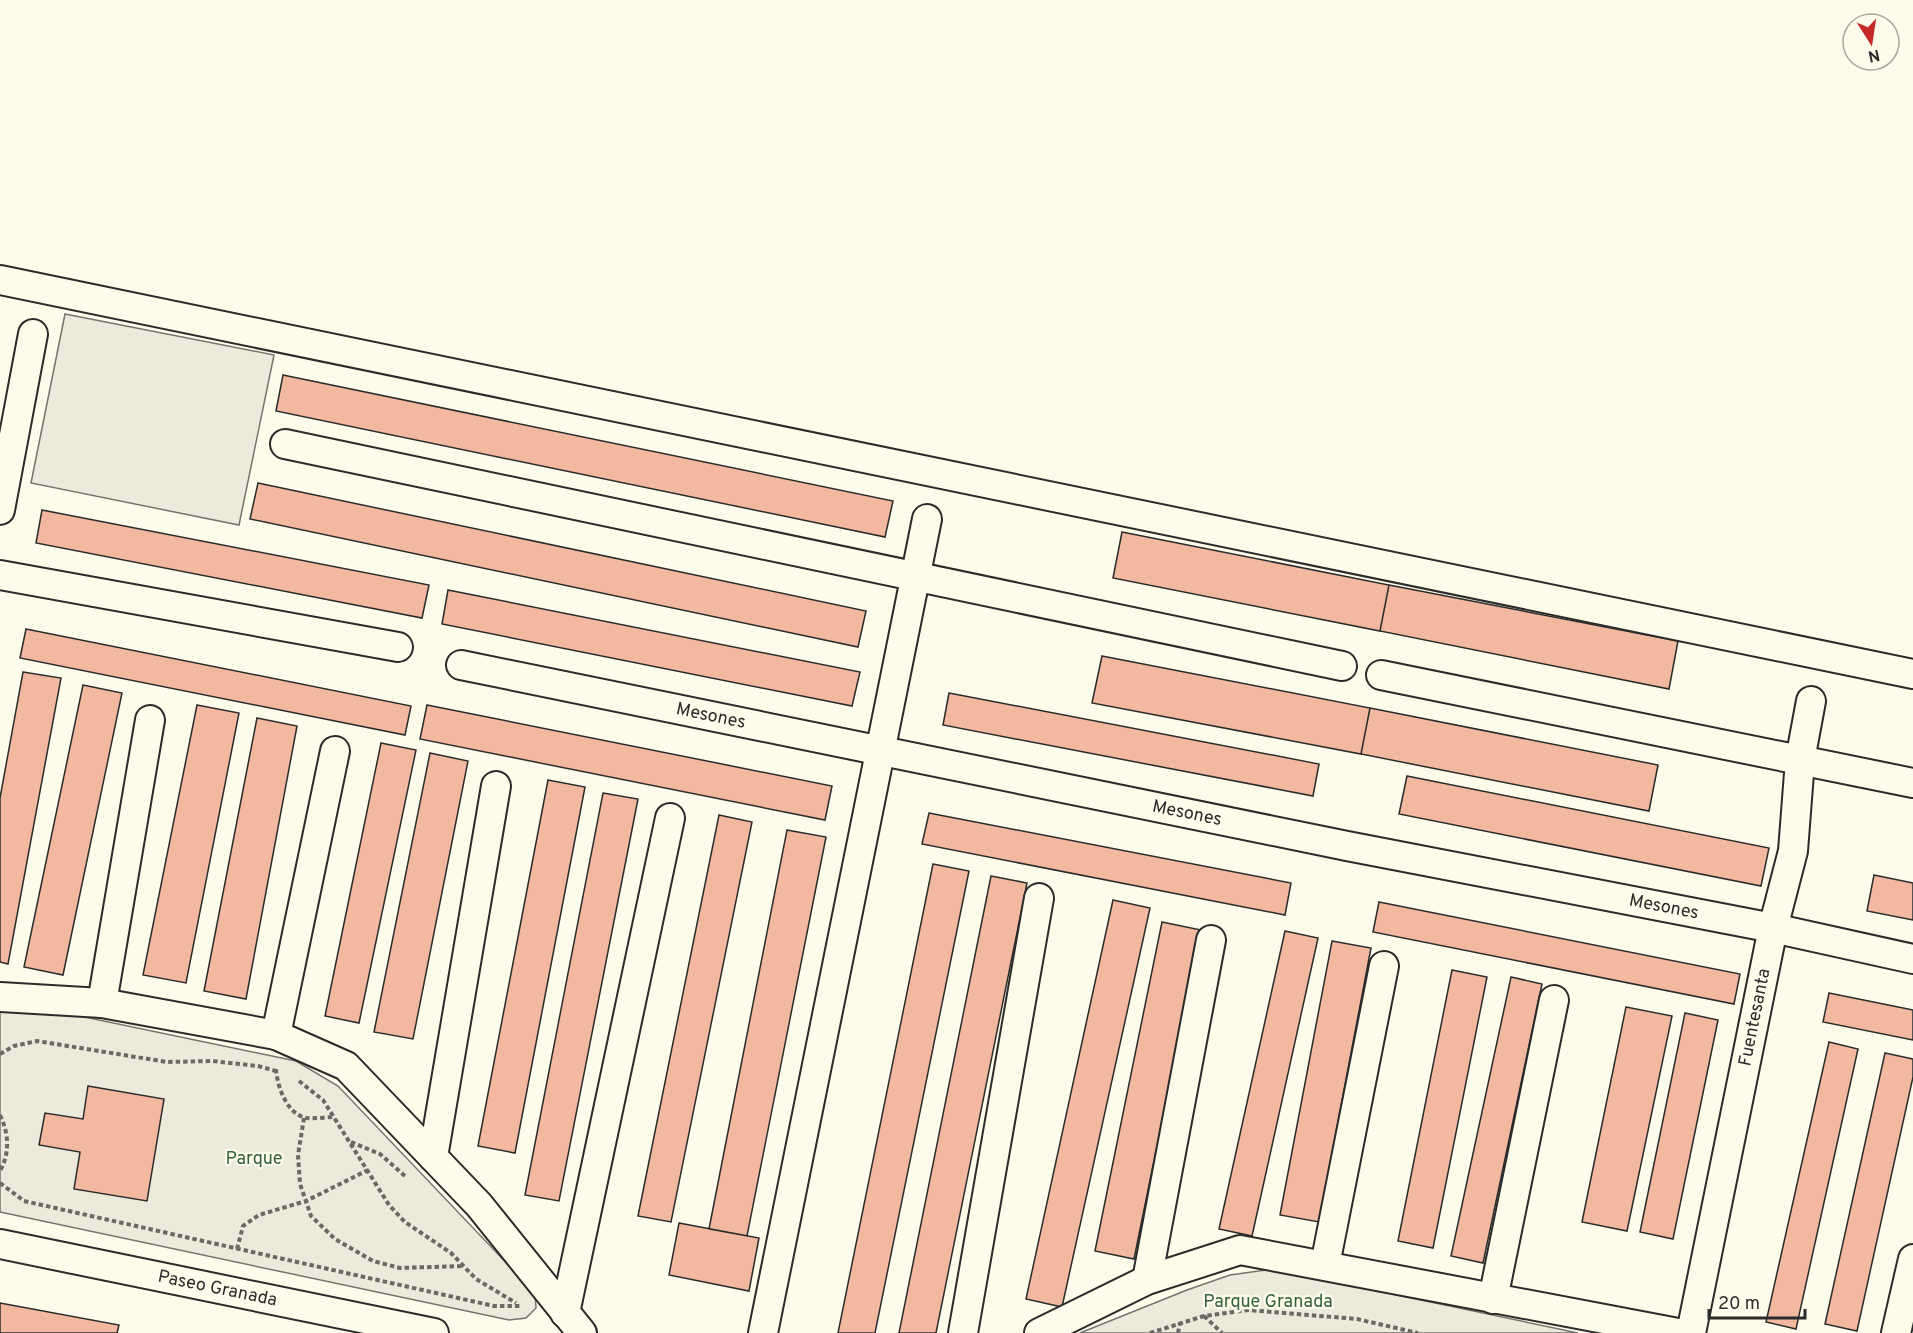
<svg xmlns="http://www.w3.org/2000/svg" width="1913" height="1333" font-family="Overpass,sans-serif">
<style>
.green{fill:#ecebdb;stroke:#74746e;stroke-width:1.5}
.building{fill:#f2b8a0;stroke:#2b2b2b;stroke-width:1.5}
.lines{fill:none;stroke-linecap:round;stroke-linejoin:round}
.street-casing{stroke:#2b2b2b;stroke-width:32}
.path{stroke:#6a6964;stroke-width:4;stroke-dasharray:4.5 3;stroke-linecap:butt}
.street{stroke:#fdfbea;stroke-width:28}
.labels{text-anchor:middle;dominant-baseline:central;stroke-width:4.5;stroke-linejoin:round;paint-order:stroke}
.street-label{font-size:18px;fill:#2b2b2b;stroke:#fdfbea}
.park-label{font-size:18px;fill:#34623c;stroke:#fdfbea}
</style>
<rect width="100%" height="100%" fill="#fdfbea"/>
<path class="green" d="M65 314 274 355 239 525 31 483Z
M12 1009 51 1010 296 1061 338 1086 535 1293 536 1308 526 1318 509 1320 0 1212V1012Z
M1273 1269 1578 1333H1080L1187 1290 1230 1275Z"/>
<path class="building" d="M283 375 893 501 885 537 276 411Z
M258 483 866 611 858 647 250 519Z
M42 510 429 585 422 618 36 543Z
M1122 532 1389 585 1380 631 1113 578Z
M1389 585 1678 641 1669 689 1380 631Z
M448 590 860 672 852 706 442 624Z
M26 629 411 706 405 735 20 658Z
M1102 656 1370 708 1361 754 1092 703Z
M23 672 61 678 8 964 0 962V798Z
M83 685 122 693 63 975 24 967Z
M949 693 1319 764 1313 796 943 725Z
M197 705 239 713 186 983 143 975Z
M427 705 832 786 825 820 420 739Z
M1370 708 1658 765 1649 811 1361 754Z
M257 718 297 726 246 999 204 991Z
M381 743 416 750 359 1023 325 1016Z
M430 753 468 761 413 1039 374 1032Z
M1407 776 1769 848 1761 886 1399 814Z
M548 780 585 787 515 1153 478 1146Z
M603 793 638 799 559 1201 525 1195Z
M929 813 1291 883 1285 915 922 844Z
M719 815 752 822 671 1222 638 1216Z
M787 830 826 837 747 1236 709 1229Z
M933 864 969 871 875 1333H838Z
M1874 875 1913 883V920L1867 911Z
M991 876 1027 883 936 1333H899Z
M1113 900 1150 908 1062 1307 1026 1299Z
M1379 902 1740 974 1734 1004 1373 932Z
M1162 922 1201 930 1134 1259 1095 1251Z
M1285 931 1318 938 1252 1236 1219 1229Z
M1332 941 1371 948 1319 1222 1280 1215Z
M1452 970 1487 977 1433 1248 1398 1241Z
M1511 977 1542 984 1483 1263 1451 1256Z
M1829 993 1913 1010V1040L1823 1022Z
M1626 1007 1672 1016 1627 1231 1582 1222Z
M1685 1013 1718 1020 1673 1239 1640 1232Z
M1829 1042 1858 1049 1796 1329 1766 1322Z
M1885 1053 1913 1059V1077L1857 1331 1825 1324Z
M88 1086 164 1099 147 1201 74 1189 80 1152 39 1145 45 1113 83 1119Z
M679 1223 759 1238 749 1291 669 1275Z
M0 1303 119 1325 117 1333H0Z"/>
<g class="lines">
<g class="street-casing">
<g id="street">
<path d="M0 280 1913 674"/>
<path d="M285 444 1342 666"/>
<path d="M0 510 33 334"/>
<path d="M0 575 398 647"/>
<path id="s1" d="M461 665 1347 846 1773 928 1913 959"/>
<path d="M1381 675 1913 783"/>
<path d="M0 997 102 1003 276 1035 346 1066 479 1205 582 1333"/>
<path d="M102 1003 150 720"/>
<path d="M276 1035 335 751"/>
<path d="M433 1157 496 786"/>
<path id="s2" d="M0 1244 434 1333"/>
<path d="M1325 1265 1384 966"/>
<path d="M1147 1280 1211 940"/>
<path d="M1493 1299 1554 1000"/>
<path d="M565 1313 670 818"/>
<path d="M763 1333 927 519"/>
<path d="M963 1333 1039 898"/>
<path d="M1039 1333 1147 1280 1240 1250 1678 1333"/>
<path id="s3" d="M1691 1333 1773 928 1793 851 1800 760 1811 701"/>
<path d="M1896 1333 1913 1259"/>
</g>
</g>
<path class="path" d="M0 1054 14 1046 37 1041 167 1062 212 1061 258 1066 276 1071
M276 1069C277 1086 287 1115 307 1118 315 1119 326 1117 335 1117
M299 1081 323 1100 389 1205 405 1222 451 1253 476 1279 516 1303
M0 1115C9 1134 10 1153 0 1171
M304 1118 298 1155 300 1184 311 1216 335 1239 373 1261 400 1268 462 1266
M351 1142 380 1154 405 1176
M0 1183 24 1201 494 1306H521
M237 1249 243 1226 259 1215 306 1201 368 1170
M1204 1316 1222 1333
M1150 1333 1204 1316 1248 1310 1357 1319 1418 1333
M1178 1333 1180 1323"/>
<use href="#street" class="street"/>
</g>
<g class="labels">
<g class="street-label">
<text stroke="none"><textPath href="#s1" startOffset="255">Mesones</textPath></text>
<text stroke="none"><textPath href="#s1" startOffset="741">Mesones</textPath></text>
<text stroke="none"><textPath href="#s1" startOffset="1227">Mesones</textPath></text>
<text stroke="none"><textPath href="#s3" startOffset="322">Fuentesanta</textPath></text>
<text stroke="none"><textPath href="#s2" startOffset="222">Paseo Granada</textPath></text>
</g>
<g class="park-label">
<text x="254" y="1159">Parque</text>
<text x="1268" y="1302">Parque Granada</text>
</g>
</g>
<g transform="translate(1871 42) rotate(168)"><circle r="28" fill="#fdfbea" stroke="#a9a89e" stroke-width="1.5"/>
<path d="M0-4.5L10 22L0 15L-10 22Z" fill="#c62828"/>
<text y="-9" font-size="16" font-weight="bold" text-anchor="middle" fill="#2b2b2b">N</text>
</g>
<path d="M1709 1309v9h96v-9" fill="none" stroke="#2b2b2b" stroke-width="3"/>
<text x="1718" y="1309" font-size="18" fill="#2b2b2b" stroke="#fdfbea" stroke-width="4.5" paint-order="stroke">20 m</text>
</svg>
